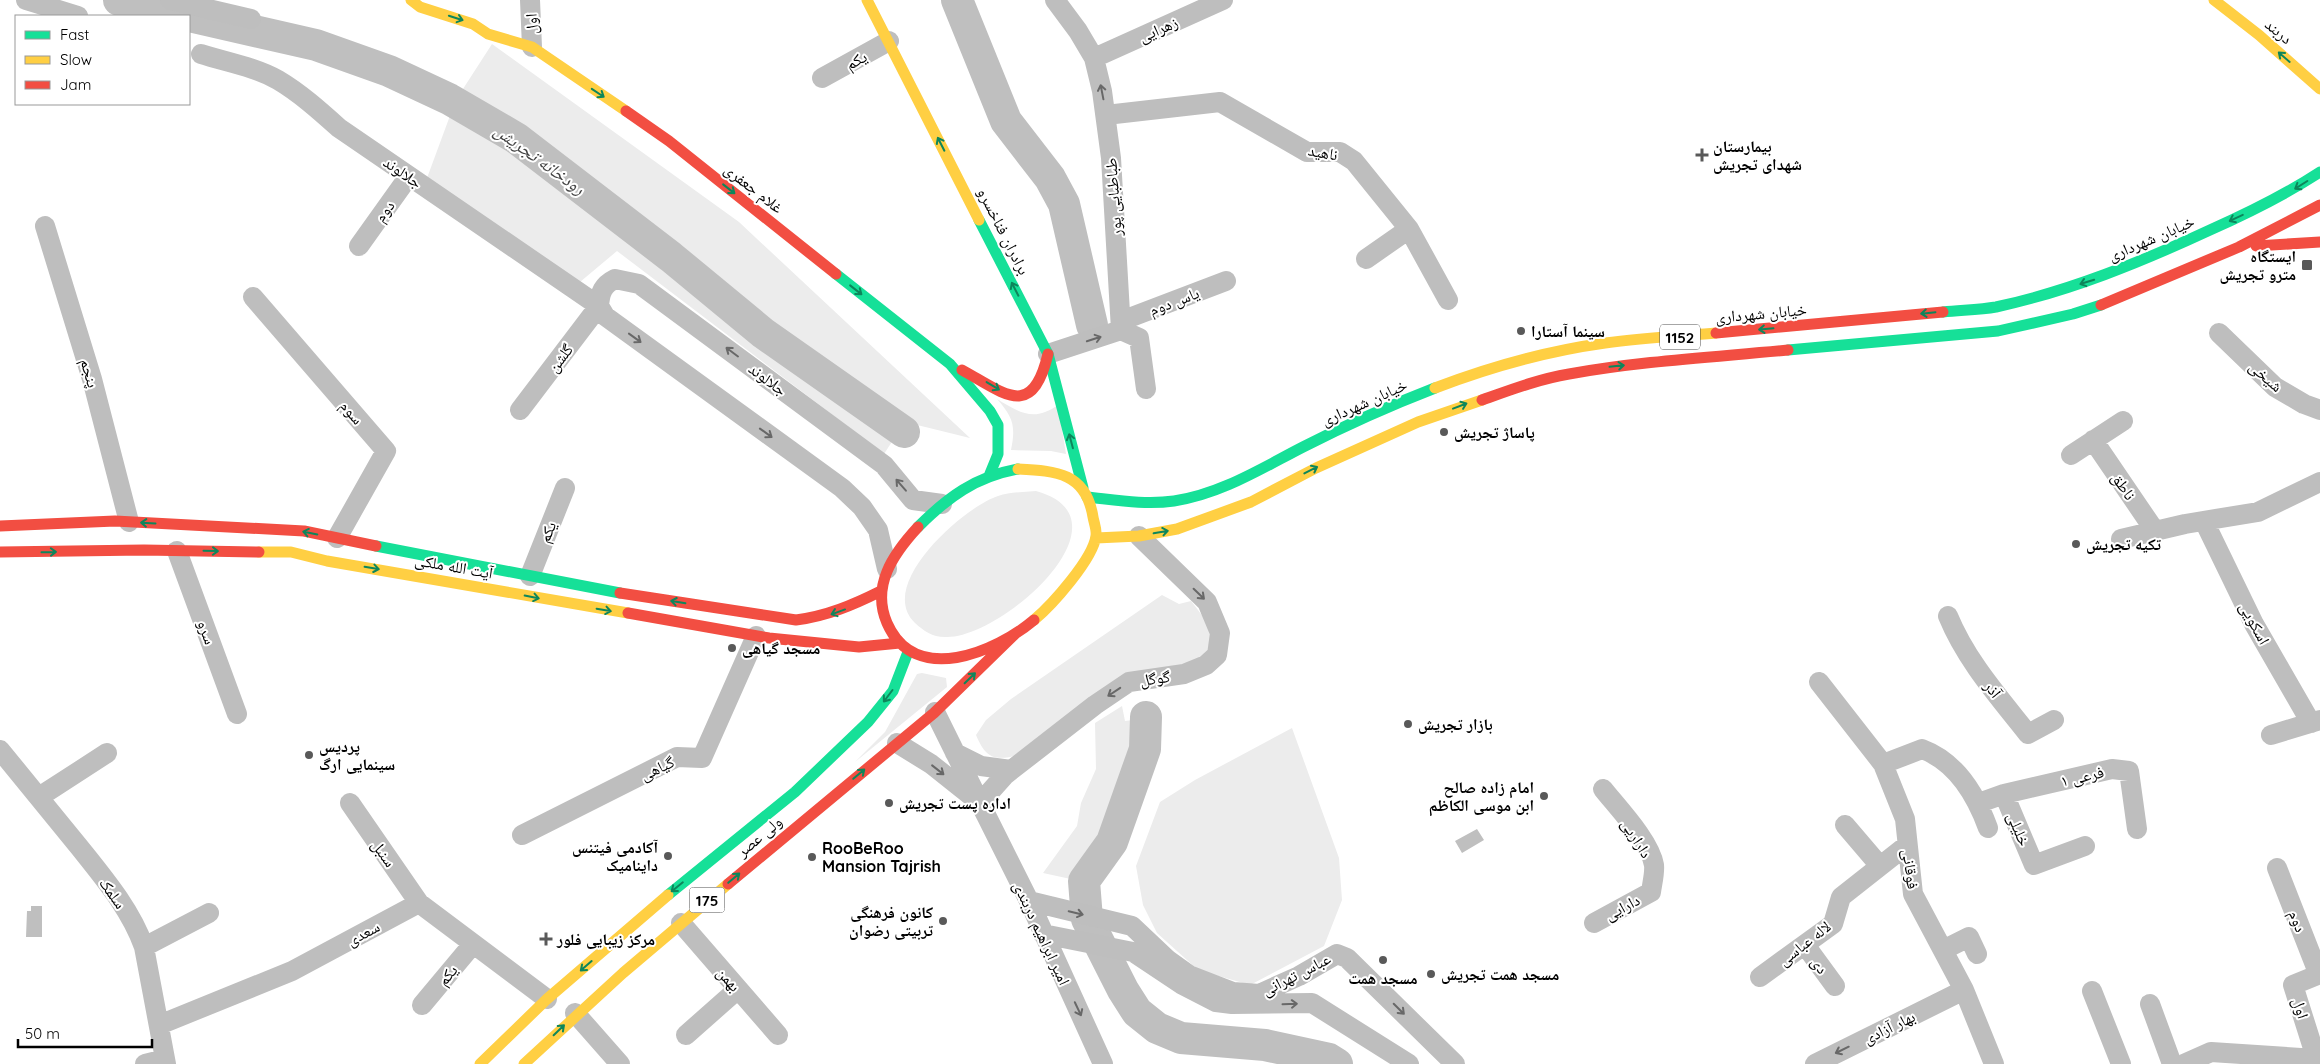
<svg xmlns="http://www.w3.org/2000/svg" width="2320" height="1064" font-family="Quicksand,'Noto Naskh Arabic',sans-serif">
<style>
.green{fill:#ececec}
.water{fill:#bfbfbf}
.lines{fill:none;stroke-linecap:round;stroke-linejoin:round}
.river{stroke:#bfbfbf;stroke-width:32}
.street{stroke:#bebebe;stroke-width:20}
.fast{stroke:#16e098;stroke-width:11}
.slow{stroke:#ffcf43;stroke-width:11}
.jam{stroke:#f24e42;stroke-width:11}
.oneway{stroke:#0d865b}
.oneway2{stroke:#686868}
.poi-dot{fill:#595959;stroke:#fff;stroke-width:2}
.labels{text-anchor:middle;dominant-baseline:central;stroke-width:4;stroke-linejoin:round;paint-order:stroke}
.shield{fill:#fff;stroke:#4c4c4c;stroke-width:1}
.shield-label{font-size:15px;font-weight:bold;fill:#000}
.street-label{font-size:16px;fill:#000;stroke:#fff}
.poi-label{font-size:16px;font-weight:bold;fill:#000;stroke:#fff;text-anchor:start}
.water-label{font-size:18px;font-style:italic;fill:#444;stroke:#fff}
</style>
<rect width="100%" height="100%" fill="#fff"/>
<path class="green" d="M492 44 739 222 970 438 905 422 757 319 656 235 461 92Z
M451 113 504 141 895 437 884 454 617 251 580 282 427 178Z
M997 399C1020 413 1034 422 1058 405L1066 454 1051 451 1011 450C1016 426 1013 417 997 399Z
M1036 491C1137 519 1000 640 945 637 932 637 924 631 915 623 875 585 964 507 998 496 1010 492 1023 492 1036 491Z
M1162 595 1179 604 1191 601 1208 623 1212 647 1198 663 1141 672 1019 755C995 761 986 759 976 735L986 720 1011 699Z
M922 673 946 678 947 687 855 762 885 732 917 674Z
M1122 706 1125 721 1141 719 1142 743 1131 779 1109 836 1080 881 1043 873 1077 826 1081 803 1096 769 1095 723Z
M1292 728 1339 858 1342 900 1324 946 1250 985 1198 970 1157 933 1143 905 1136 866 1160 802 1195 780Z"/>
<path class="water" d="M1477 829 1484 840 1462 853 1455 841Z
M31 906H42V937H26L27 911H31Z"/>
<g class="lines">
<path class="river" d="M119 0 316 45 389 71 449 99 516 138 671 257 763 333 904 432
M957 0 1006 121 1050 178 1064 204 1092 325
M1146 717 1145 749 1112 842 1084 881 1087 919 1123 990 1137 1012 1157 1028 1181 1038 1265 1045 1329 1059 1337 1064"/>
<path class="street" d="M26 0 78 16
M170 0 251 19
M530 0 532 47
M201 54C226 62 255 67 278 80 300 93 320 111 339 128L599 306 605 316 842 488 862 507 878 530 887 569
M1094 58 1223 0
M822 78 889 41
M1106 115 1220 102 1307 152H1340L1354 161 1409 229 1448 300
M45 226 92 379 129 522
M359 246 409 176
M1366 259 1409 229
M253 297 386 451 337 538
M599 306C600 292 603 285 615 279L639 284 884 465 913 500 942 504
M1121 321 1226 281
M1121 330 1139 338 1146 389
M2219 333 2275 387 2304 404 2320 410
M1048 354 1121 330 1111 158 1102 91 1094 58 1078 31 1055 0
M520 410 599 306
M2093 440 2155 531
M2071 455 2123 421
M2204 521 2254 624 2311 723
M2121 539 2185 524 2258 512 2320 482
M177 551 237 714
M530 576 565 488
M1948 616C1966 660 1998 696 2028 734L2054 720
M1819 682 1883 764 1905 819 1913 894 1964 990 1994 1064
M935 712 980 803 1005 775 1095 705 1129 682 1184 674 1206 665 1217 655 1220 633 1207 602 1139 536
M2271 735 2320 720
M897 743 931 764 980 803 1029 901 1103 1064
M0 750C27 783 53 815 80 848 104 878 131 910 144 947L166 1064
M955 753 981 766 1011 770
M1883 764 1922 749C1957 762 1976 795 1988 828
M2004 794 2034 865 2085 846
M39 797 107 753
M350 803 419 903 547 999
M1979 803 2004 794 2112 769 2129 771 2137 829
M1845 825 1880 866
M522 835 677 757 702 758 756 636
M2277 868 2319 975
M1029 901 1132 926 1168 960 1189 975 1233 992 1259 994 1299 976 1337 954 1347 958 1455 1064
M681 923 778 1035
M1594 923 1651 892C1652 884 1655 873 1654 865 1650 841 1618 808 1603 789
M1043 934 1133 952 1181 984 1216 1002 1232 1004 1312 1003 1409 1064
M1805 945 1835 986
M144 947 209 913
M1943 950 1969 937 1977 954
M1760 977 1833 924 1841 897 1907 845
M2092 991 2121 1064
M2150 1004 2172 1064
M422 1005 473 944
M575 1013 620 1064
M159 1025 292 971 419 903
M686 1035 738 989
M145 1064 165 1059
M1815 1064 1964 990
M2184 1064 2211 1052 2316 1059
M2318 1064 2293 985 2320 974"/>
<path class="fast" d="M979 220 1048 354 1083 488
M836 274 950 364 990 411 998 425V454L989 476
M1943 312C1961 310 1979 310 1996 307 2070 291 2141 262 2210 230 2248 213 2285 195 2320 172
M1788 350 1998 331 2073 314 2101 305
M1087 497C1116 500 1145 505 1174 501 1221 494 1262 468 1303 447 1346 425 1391 405 1435 388
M918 527C948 497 975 477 1018 469
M376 546 620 593
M668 895 795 792 868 722 893 691 908 652"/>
<path class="slow" d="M411 0 420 7 473 24 488 34 532 47 626 111
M867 0 979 220
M2214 0 2259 35 2320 89
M1435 388C1490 367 1547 351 1605 343 1642 338 1679 336 1716 333
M1018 469C1057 471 1086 473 1093 517 1094 523 1097 530 1096 536 1093 559 1052 605 1034 620
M1096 538 1139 536 1177 529 1251 502 1316 468 1418 422 1482 400
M259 552H291L327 561 628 613
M480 1064 547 999 668 895
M524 1064 623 973 728 884"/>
<path class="jam" d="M626 111 669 141 836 274
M2256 246 2320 242
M2101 305 2239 247 2320 205
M1716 333 1943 312
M962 370C1004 393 1032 421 1048 354
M1482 400C1510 390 1539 379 1569 374 1641 361 1715 357 1788 350
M0 526 115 521 304 531 376 546
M918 527C893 554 871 586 887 623 915 687 996 652 1034 620
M0 552 144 550 259 552
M620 593 796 620C827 616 853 605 881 591
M628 613 769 638 859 647 900 643
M728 884 934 713 1015 634"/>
</g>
<defs><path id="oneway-shaft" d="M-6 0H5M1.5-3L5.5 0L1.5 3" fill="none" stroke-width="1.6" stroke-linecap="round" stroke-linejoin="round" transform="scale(1.25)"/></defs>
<g class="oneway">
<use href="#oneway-shaft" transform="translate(456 18) rotate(18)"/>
<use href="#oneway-shaft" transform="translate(2284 57) rotate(-139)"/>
<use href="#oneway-shaft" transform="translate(598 93) rotate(34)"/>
<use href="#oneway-shaft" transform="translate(941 144) rotate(-117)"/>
<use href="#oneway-shaft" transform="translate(2301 185) rotate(148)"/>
<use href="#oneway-shaft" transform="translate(729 189) rotate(38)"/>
<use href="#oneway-shaft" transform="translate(2236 218) rotate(155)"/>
<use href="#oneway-shaft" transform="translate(2087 282) rotate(163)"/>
<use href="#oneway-shaft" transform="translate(1015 289) rotate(-117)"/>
<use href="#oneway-shaft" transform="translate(856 290) rotate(38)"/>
<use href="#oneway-shaft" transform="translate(1928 313) rotate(174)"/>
<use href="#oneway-shaft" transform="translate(1766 329) rotate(175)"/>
<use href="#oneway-shaft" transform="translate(1617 366) rotate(-6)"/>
<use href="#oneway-shaft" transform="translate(993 386) rotate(31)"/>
<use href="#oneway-shaft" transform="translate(1460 406) rotate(-21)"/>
<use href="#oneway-shaft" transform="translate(1071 441) rotate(-105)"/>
<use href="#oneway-shaft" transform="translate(1311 470) rotate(-27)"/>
<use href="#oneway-shaft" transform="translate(148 523) rotate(-177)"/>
<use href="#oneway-shaft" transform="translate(1161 532) rotate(-10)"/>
<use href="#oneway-shaft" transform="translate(310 533) rotate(-169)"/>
<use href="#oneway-shaft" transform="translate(211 551) rotate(1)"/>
<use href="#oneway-shaft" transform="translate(49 552) rotate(-1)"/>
<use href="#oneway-shaft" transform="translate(372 568) rotate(9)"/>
<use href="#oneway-shaft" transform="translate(532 597) rotate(11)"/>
<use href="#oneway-shaft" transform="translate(678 602) rotate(-171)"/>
<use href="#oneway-shaft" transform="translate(604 610) rotate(10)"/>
<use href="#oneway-shaft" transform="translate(838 612) rotate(160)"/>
<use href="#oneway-shaft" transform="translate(970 678) rotate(-44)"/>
<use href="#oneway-shaft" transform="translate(888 696) rotate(127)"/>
<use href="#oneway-shaft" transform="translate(859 774) rotate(-40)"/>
<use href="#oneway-shaft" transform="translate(734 878) rotate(-40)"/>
<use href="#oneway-shaft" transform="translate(677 887) rotate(141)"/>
<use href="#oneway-shaft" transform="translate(586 966) rotate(139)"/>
<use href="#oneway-shaft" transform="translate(559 1030) rotate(-44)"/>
</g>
<g class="oneway2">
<use href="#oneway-shaft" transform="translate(1102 92) rotate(-101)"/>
<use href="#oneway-shaft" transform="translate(635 338) rotate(36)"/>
<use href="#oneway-shaft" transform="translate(1094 339) rotate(-18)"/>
<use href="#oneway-shaft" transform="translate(732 352) rotate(-143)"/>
<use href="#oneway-shaft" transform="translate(766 433) rotate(36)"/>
<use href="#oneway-shaft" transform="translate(901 485) rotate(-131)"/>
<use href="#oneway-shaft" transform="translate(1199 594) rotate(44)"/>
<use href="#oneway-shaft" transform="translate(1114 692) rotate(146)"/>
<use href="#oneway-shaft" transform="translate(938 770) rotate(38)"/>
<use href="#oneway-shaft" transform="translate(1076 913) rotate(13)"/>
<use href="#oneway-shaft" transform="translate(1290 1004) rotate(-2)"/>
<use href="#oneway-shaft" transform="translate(1078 1009) rotate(65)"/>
<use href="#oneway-shaft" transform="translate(1399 1009) rotate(45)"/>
<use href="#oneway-shaft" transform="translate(1842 1050) rotate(154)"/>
</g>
<g class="poi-dot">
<path d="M1699.5 147.5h5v5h5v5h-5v5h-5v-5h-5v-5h5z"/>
<rect x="2301" y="259" width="12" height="12" rx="2.5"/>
<circle cx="1521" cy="331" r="5"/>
<circle cx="1444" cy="432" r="5"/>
<circle cx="2076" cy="544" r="5"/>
<circle cx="732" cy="648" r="5"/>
<circle cx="1408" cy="724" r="5"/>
<circle cx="309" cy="755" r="5"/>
<circle cx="1544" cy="796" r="5"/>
<circle cx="889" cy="803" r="5"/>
<circle cx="668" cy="856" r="5"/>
<circle cx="812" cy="857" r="5"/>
<circle cx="943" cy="921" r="5"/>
<path d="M543.5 931.5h5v5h5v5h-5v5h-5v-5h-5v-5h5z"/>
<circle cx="1383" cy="960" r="5"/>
<circle cx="1431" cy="974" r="5"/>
</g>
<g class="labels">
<g class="shield">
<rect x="1660" y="324.5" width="40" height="25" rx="4"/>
<rect x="689.5" y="887.5" width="35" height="25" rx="4"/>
</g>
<g class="shield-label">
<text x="1680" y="337">1152</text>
<text x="707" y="900">175</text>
</g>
<g class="street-label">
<text transform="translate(531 24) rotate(-93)">اول</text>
<text transform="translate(1158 29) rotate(-24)">زهرایی</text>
<text transform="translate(2279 31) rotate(40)">دربند</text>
<text transform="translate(856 60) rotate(-29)">یکم</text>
<text transform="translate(1323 152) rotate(10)">ناهید</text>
<text transform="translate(403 172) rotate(35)">جلالوند</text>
<text transform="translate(754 188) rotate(38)">غلام جعفری</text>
<text transform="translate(1113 197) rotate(-94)">طباطبایی پور</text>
<text transform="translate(384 211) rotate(-54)">دوم</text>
<text transform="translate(1004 231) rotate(63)">برادران فناخسرو</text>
<text transform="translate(2151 238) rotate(-23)">خیابان شهرداری</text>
<text transform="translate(1174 301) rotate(-21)">یاس دوم</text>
<text transform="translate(1761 313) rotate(-5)">خیابان شهرداری</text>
<text transform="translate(560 358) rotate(-53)">گلشن</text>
<text transform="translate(90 373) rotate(74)">پنجم</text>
<text transform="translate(2266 376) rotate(41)">شیخی</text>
<text transform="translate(768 379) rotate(37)">جلالوند</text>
<text transform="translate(1364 402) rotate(-24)">خیابان شهرداری</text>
<text transform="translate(352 412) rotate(49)">سوم</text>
<text transform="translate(2124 486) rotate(56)">ناطق</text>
<text transform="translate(547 532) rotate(-68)">یکم</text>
<text transform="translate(454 566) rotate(10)">آیت الله ملکی</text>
<text transform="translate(2255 623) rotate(62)">اسکویی</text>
<text transform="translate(207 632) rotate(70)">سرو</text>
<text transform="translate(1155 678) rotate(-8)">گوگل</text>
<text transform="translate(1993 689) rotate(52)">آذر</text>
<text transform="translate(657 768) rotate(-25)">گیاهی</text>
<text transform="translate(2082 776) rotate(-13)">فرعی ۱</text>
<text transform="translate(2019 829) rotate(67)">خلیلی</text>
<text transform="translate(759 836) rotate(-40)">ولی عصر</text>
<text transform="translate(1637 838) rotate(58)">داراریی</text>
<text transform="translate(384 853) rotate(55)">سنبل</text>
<text transform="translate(1911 869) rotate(83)">فوقانی</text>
<text transform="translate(113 893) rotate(55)">سلمک</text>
<text transform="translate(1622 907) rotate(-28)">دارایی</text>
<text transform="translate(2298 921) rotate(68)">دوم</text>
<text transform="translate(363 933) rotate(-28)">سعدی</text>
<text transform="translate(1042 933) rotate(65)">امیر ابراهیم دربندی</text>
<text transform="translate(1804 943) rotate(-38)">لاله عباسی</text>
<text transform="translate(1820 965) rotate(54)">دی</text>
<text transform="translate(1296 974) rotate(-27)">عباس تهرانی</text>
<text transform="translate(447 975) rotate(-51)">یکم</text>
<text transform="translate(729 979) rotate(49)">بهمن</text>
<text transform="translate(2301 1008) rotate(73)">اول</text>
<text transform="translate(1889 1027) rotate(-26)">بهار آزادی</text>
</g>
<g class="poi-label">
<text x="1713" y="146">بیمارستان<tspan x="1713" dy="18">شهدای تجریش</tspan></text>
<text x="2296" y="256" text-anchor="end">ایستگاه<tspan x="2296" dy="18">مترو تجریش</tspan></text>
<text x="1531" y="331">سینما آستارا</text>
<text x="1454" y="432">پاساژ تجریش</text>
<text x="2086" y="544">تکیه تجریش</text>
<text x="742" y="648">مسجد گیاهی</text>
<text x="1418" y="724">بازار تجریش</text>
<text x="319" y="746">پردیس<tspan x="319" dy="18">سینمایی ارگ</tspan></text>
<text x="1534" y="787" text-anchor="end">امام زاده صالح<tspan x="1534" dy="18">ابن موسى الكاظم</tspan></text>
<text x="899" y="803">اداره پست تجریش</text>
<text x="658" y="847" text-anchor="end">آکادمی فیتنس<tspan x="658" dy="18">داینامیک</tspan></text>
<text x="822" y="848">RooBeRoo<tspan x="822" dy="18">Mansion Tajrish</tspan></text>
<text x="933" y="912" text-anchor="end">کانون فرهنگی<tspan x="933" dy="18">تربیتی رضوان</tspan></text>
<text x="557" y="939">مرکز زیبایی فلور</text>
<text x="1441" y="974">مسجد همت تجریش</text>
<text x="1383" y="978" text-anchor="middle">مسجد همت</text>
</g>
<g class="water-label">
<text transform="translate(540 159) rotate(36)">رودخانه تجریش</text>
</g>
</g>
<rect x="15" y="15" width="175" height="90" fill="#ffffff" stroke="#999999"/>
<rect x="25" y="31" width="25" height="8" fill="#16e098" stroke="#999999"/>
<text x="60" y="40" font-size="15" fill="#000000">Fast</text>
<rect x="25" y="56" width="25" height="8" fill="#ffcf43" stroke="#999999"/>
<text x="60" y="65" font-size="15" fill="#000000">Slow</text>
<rect x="25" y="81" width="25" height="8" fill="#f24e42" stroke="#999999"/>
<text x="60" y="90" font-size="15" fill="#000000">Jam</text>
<path d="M18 1039v8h134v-8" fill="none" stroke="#000000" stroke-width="2.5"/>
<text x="25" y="1039" font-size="15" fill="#000000" stroke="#ffffff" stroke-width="4" paint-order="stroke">50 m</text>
</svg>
